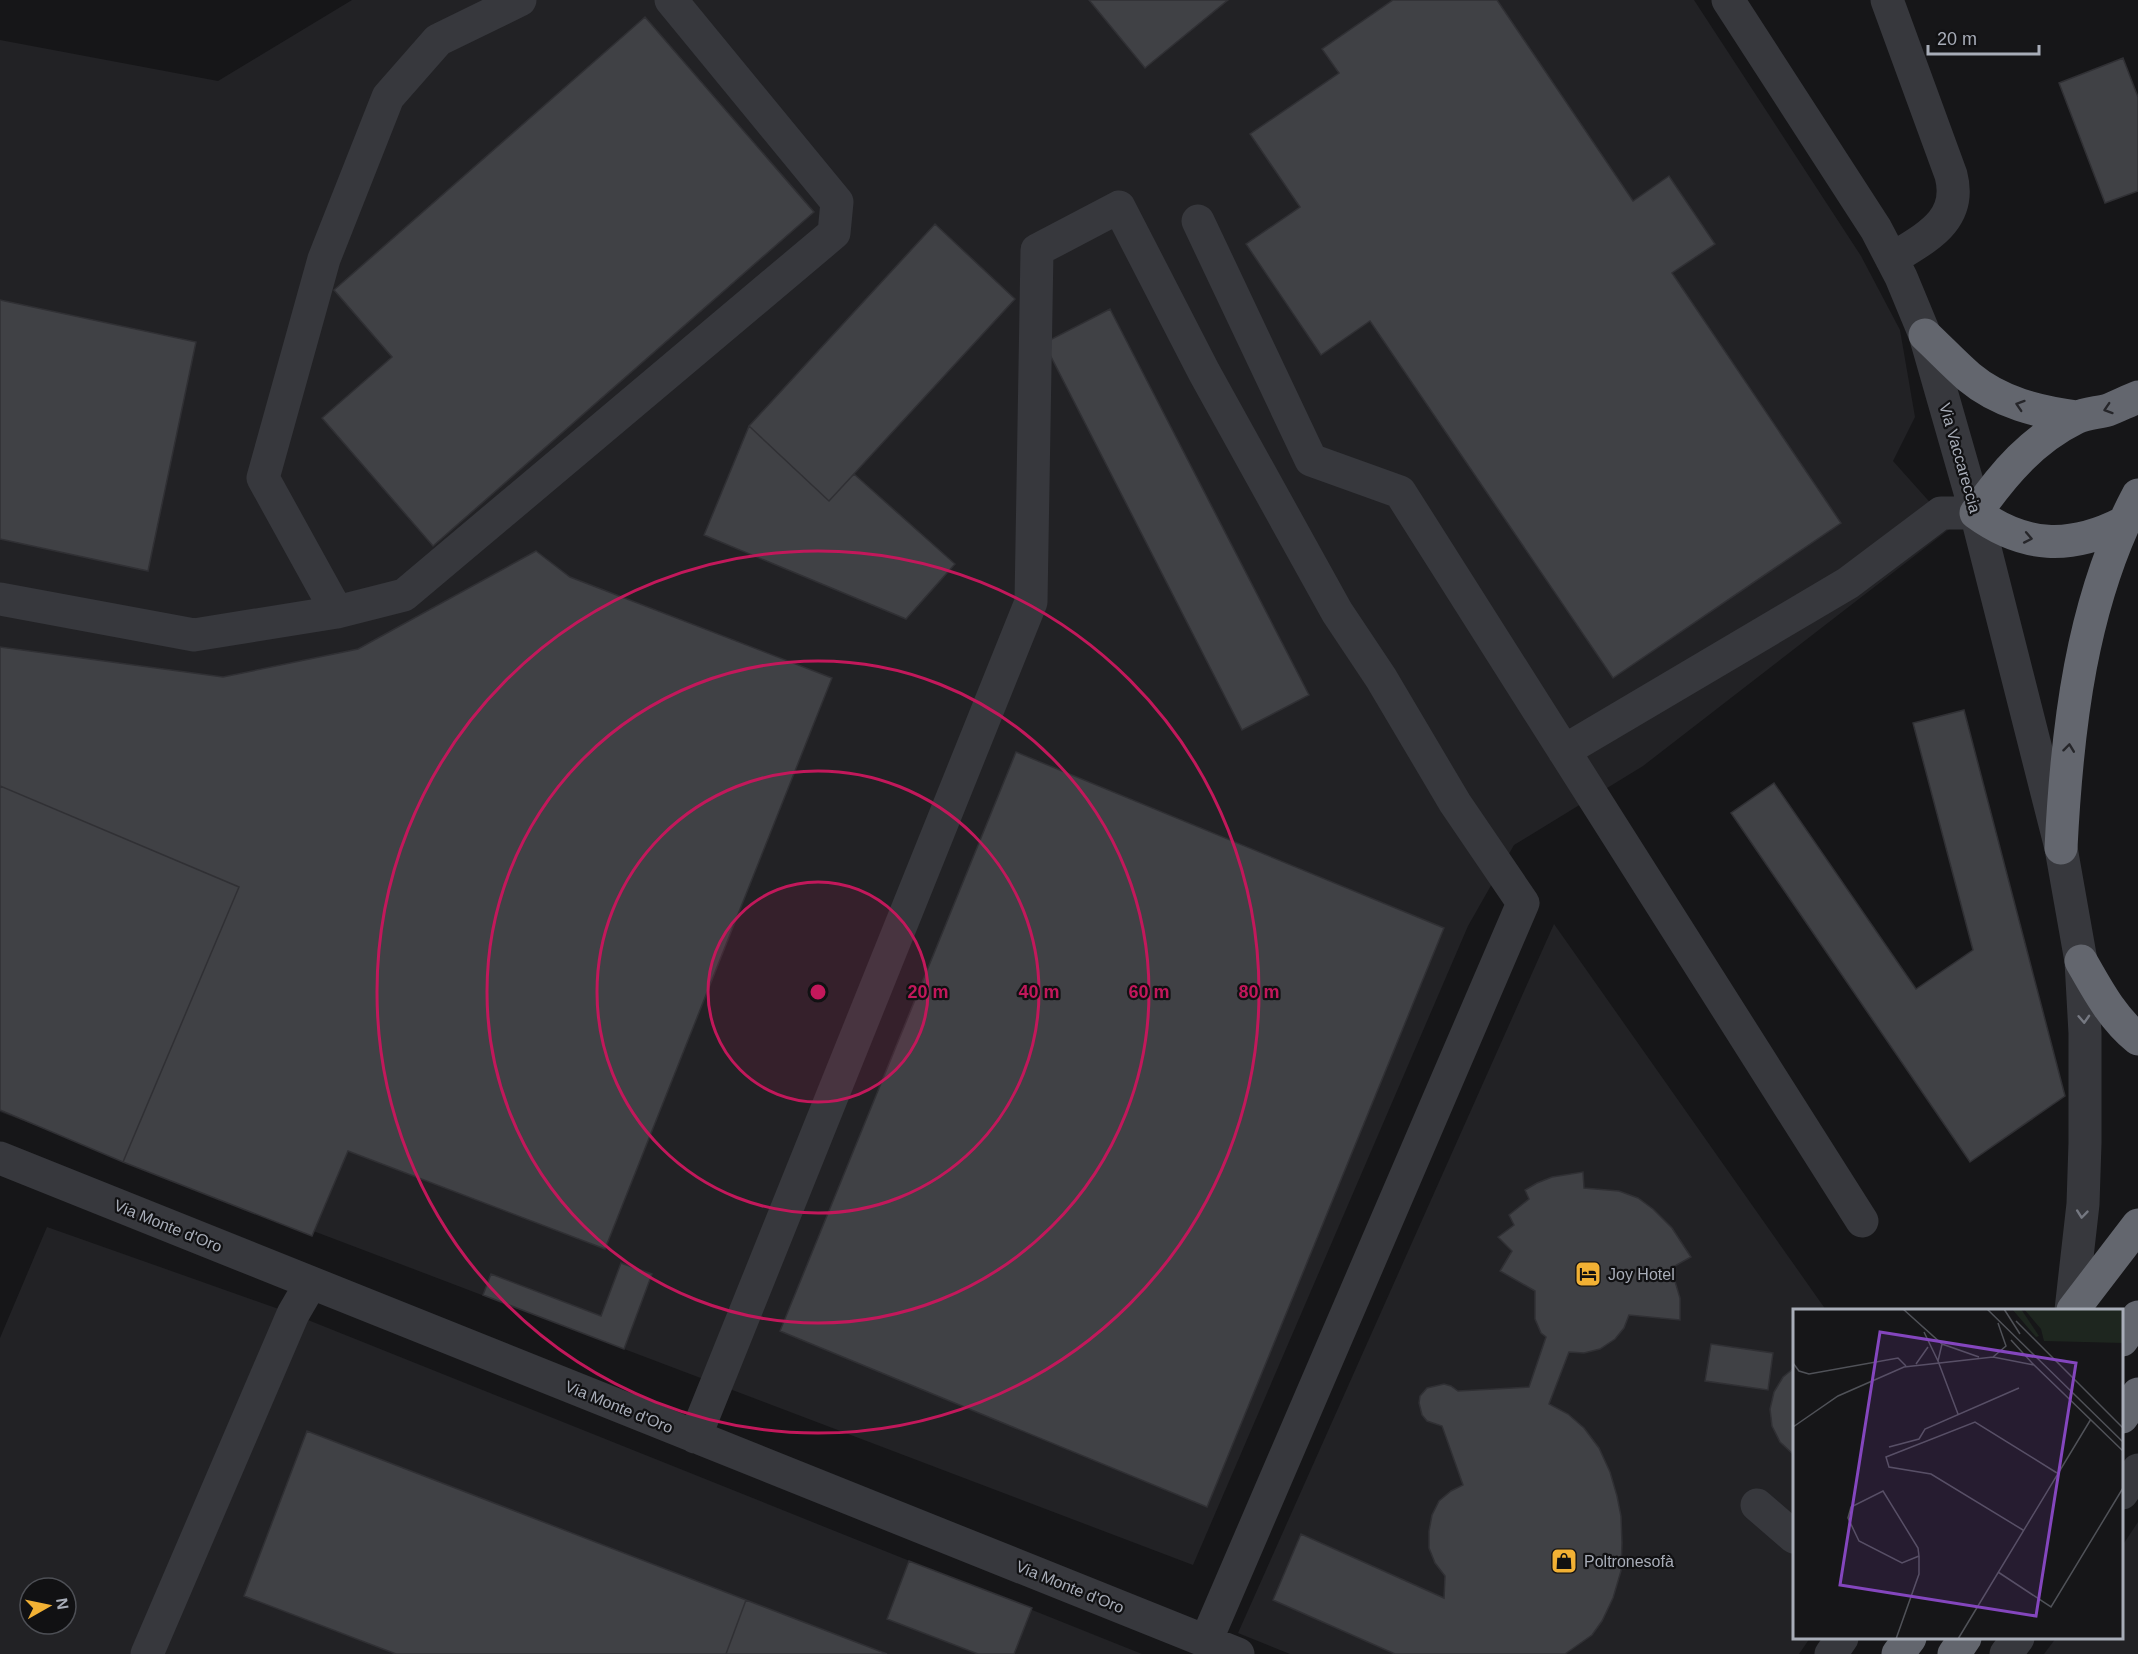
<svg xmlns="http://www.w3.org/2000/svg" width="2138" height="1654" font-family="Arial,sans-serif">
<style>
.built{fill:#222225;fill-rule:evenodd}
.building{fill:#404145;stroke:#303034;stroke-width:1.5}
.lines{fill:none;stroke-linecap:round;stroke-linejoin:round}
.minor{stroke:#37383d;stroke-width:33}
.highway{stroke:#63666e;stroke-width:33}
.oneway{stroke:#26262a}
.oneway2{stroke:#757881}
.ring{fill:none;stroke:#c2185b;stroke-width:3}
.labels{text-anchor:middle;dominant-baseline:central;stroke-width:4.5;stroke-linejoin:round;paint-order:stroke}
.street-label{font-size:16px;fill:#a8adb8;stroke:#111113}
.poi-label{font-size:16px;fill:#a8adb8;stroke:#111113;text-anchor:start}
.inset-road{fill:none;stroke:#505258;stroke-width:1.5}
.view{fill:#8446be;fill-opacity:0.15;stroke:#8446be;stroke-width:3}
.inset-edge{fill:none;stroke:#a8adb8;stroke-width:3}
.centre{fill:#c2185b;stroke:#111113;stroke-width:3}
.ring-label{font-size:18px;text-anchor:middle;font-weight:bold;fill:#c2185b;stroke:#111113;stroke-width:4.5;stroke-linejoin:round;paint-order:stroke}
</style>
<rect width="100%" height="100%" fill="#161618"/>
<path class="built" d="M352 0H1694L1861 256 1900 330 1915 417 1893 461 1952 527 1643 766 1514 845 1468 926 1193 1565 0 1112V40L218 81Z
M1554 924 1826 1310H1794V1638H1810L1799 1654H1290L1238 1633Z
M47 1227 293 1314 1142 1654H0V1338ZM30 1588H66V1624H30Z
M2138 1522V1654H2044L2056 1638H2122V1546Z"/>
<path class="building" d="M1089 0H1228L1145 68Z
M1393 0H1497L1633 201 1669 176 1715 244 1672 273 1841 523 1613 678 1370 321 1321 355 1246 244 1300 207 1250 134 1339 73 1322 49Z
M645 17 814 212 433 546 322 418 392 357 334 290Z
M2123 58 2138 97V191L2105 203 2059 83Z
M935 224 1015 299 829 501 749 426Z
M0 300 196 342 148 571 0 539Z
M1110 309 1309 695 1242 730 1044 343Z
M749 426 829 501 854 474 955 564 906 619 704 535Z
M536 551 570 577 832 678 605 1249 348 1151 312 1236 123 1162 239 887 0 786V647L223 677 358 649Z
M1964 710 2065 1096 1970 1162 1731 813 1774 783 1916 989 1973 950 1913 723Z
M1016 752 1444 928 1207 1507 780 1331Z
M0 786 239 887 123 1162 0 1110Z
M1583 1172 1584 1188 1619 1191 1638 1198 1653 1209 1672 1228 1691 1257 1671 1268 1680 1298V1320L1629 1315 1624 1328 1615 1339 1600 1349 1584 1353 1569 1352 1549 1404 1568 1414 1584 1428 1599 1448 1610 1472 1617 1496 1621 1516 1622 1543 1621 1571 1613 1598 1602 1621 1592 1635 1565 1654H1395L1273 1600 1301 1534 1444 1598 1445 1576 1435 1563 1429 1548V1531L1432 1515 1439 1501 1451 1491 1463 1485 1442 1426 1427 1421 1422 1415 1419 1403 1420 1396 1427 1388 1444 1384 1451 1386 1458 1391 1529 1387 1546 1337 1541 1333 1535 1319V1291L1500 1271 1512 1251 1498 1237 1514 1225 1509 1215 1529 1199 1525 1190 1537 1183 1552 1177Z
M621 1263 652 1274 624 1349 483 1295 491 1274 601 1316Z
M1711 1344 1773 1353 1768 1390 1705 1381Z
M1794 1368V1455L1780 1442 1772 1426 1770 1409 1774 1392 1783 1377Z
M307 1431 746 1600 726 1654H396L244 1596Z
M909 1561 1032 1608 1014 1654H978L887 1619Z
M746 1600 887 1654H726Z"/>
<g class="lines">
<path class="minor" d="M1728 0 1876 229 1901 277 1925 335 1976 513 2061 848 2081 961 2085 1033V1143L2083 1204 2071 1310
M1887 0 1951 175C1963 221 1925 238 1892 259
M1198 221 1311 460 1400 492 1862 1221
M0 599 194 635 337 612 404 595 834 233 837 202 671 0
M337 612 263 478 324 259 388 97 438 40 520 0
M1564 751 1848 583 1941 513H1976
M0 1158 1238 1654
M695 1437 1031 602 1037 250 1119 207 1204 372 1337 612 1381 678 1455 803 1523 903 1206 1641
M2122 1493 2138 1470
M1757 1505 1794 1537
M147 1654 293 1314 311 1283
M1831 1654 1842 1638
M2006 1654 2018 1638"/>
<path class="highway" d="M1925 335C1940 349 1954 364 1969 377 2000 403 2039 412 2077 417
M2123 523C2070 550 2024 548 1976 513 2003 474 2033 439 2076 418 2086 413 2098 413 2108 410 2118 406 2128 401 2138 397
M2061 848C2067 729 2081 602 2138 495
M2081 961C2097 989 2112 1018 2138 1039
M2073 1310 2138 1225
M2122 1340 2138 1317
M2122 1417 2138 1394
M1898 1654 1910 1638
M1954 1654 1965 1638"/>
</g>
<defs><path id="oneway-chevron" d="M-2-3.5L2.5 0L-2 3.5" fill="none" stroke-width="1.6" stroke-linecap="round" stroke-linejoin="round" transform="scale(1.5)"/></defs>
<g class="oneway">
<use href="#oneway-chevron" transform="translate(2020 405) rotate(-162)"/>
<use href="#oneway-chevron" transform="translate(2108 409) rotate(162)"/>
<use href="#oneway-chevron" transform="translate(2028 538) rotate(11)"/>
<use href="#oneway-chevron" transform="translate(2069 748) rotate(-83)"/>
</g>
<g class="oneway2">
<use href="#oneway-chevron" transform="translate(2084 1019) rotate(87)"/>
<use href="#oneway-chevron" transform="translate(2082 1214) rotate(96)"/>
</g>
<circle cx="818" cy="992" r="110" fill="#c2185b" fill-opacity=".12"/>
<g class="ring">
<circle cx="818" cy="992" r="110"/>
<circle cx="818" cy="992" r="221"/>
<circle cx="818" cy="992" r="331"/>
<circle cx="818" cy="992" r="441"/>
</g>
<defs>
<g id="hotel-square" transform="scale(1.35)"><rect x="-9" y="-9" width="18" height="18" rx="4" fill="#f2b134" stroke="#111113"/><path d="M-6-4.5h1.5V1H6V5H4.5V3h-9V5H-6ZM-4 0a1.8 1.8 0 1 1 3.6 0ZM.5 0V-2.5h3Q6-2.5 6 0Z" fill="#111"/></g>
<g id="shop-square" transform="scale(1.35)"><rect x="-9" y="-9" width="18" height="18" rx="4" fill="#f2b134" stroke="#111113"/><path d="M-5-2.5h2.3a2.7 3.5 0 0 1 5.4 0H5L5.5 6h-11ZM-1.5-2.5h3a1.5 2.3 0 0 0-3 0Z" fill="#111"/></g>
</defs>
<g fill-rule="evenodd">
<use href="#hotel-square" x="1588" y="1274"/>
<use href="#shop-square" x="1564" y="1561"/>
</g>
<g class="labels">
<g class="street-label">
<text transform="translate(1960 458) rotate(74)">Via Vaccareccia</text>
<text transform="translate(168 1226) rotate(22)">Via Monte d'Oro</text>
<text transform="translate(619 1407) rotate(22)">Via Monte d'Oro</text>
<text transform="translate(1070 1587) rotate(22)">Via Monte d'Oro</text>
</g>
<g class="poi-label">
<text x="1608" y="1274">Joy Hotel</text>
<text x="1584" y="1561">Poltronesofà</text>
</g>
</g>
<g transform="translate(1793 1309)">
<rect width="330" height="330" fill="#161618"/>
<path d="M219 0H228L246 27 243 28ZM231 0H330V34L251 32 248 20Z" fill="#1e261f"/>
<path class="inset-road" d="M110 0 149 35 186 48M194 0 330 133M211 0 227 25M223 12 330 119M131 23 145 52 149 35M218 31 241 56M200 48 213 37 205 14M145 52 165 105M0 54 6 62 16 65 105 49 113 57M123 55 135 38M0 118 45 87 111 58 200 48 241 56 330 142M96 138 126 130 132 120 226 79M230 221 138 165 96 158 93 148 182 113 264 164M205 263 258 298 330 179M103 330 126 265V247L125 239 90 182 58 198 55 209 66 232 109 254 126 247M165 330 298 110"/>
<path class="view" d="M87 23 283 54 243 307 47 276Z"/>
<rect width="330" height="330" class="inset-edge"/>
</g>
<circle cx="818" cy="992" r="9" class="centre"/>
<g class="ring-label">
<text x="928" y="998">20 m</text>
<text x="1039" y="998">40 m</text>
<text x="1149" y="998">60 m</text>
<text x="1259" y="998">80 m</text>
</g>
<g transform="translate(48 1606) rotate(81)"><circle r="28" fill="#111113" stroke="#4d4f55" stroke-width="1.5"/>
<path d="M0-4.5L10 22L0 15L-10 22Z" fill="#f2b134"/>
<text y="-9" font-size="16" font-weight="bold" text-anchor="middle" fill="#a8adb8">N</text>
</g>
<path d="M1928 45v9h111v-9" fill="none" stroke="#a8adb8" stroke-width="3"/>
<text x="1937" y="45" font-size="18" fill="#a8adb8" stroke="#111113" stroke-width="4.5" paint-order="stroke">20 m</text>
</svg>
